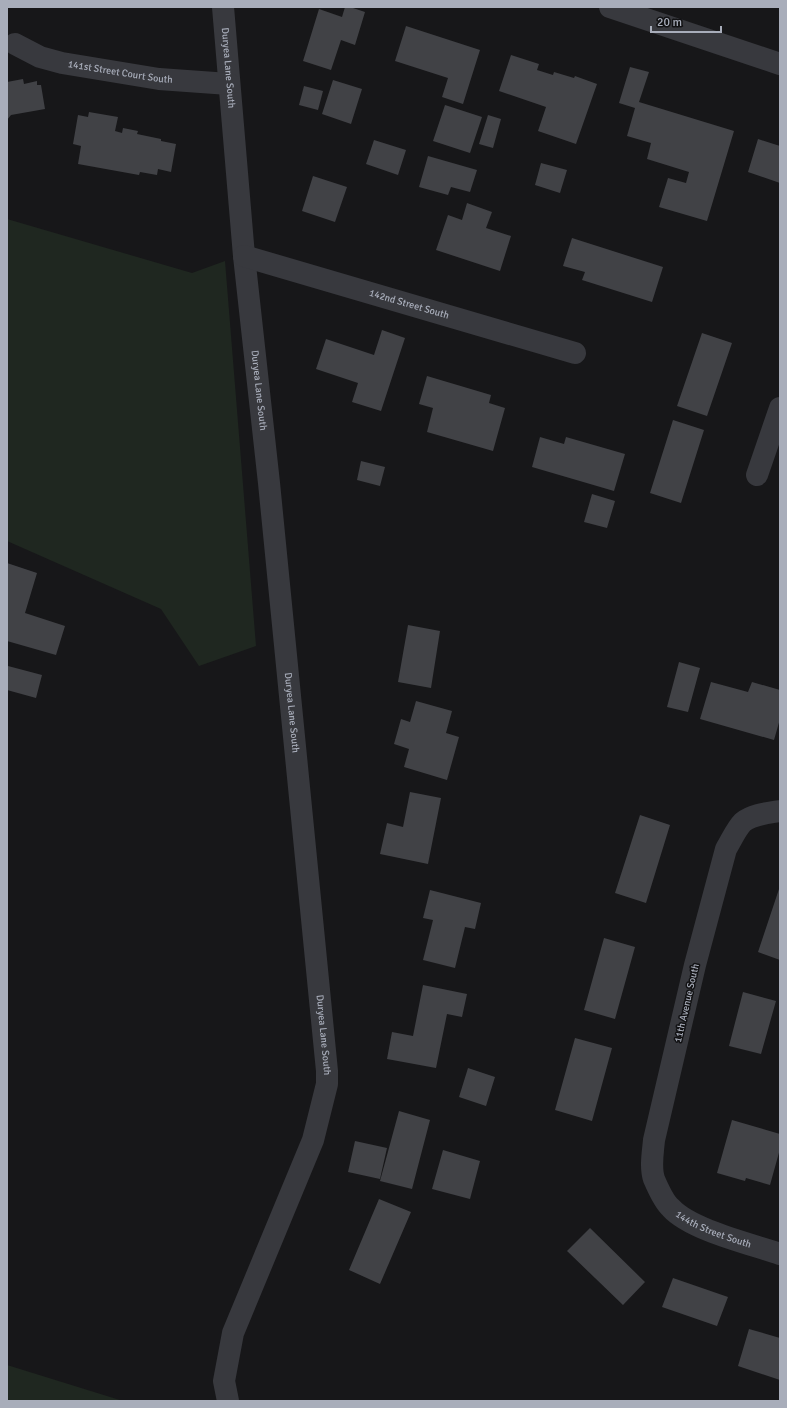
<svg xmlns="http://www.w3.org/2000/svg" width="787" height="1408" font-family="Signika,sans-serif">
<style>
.green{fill:#1f2720}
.building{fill:#414246}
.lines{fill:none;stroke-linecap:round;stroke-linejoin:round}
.minor{stroke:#38393e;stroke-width:22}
.labels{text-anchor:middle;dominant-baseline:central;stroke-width:3;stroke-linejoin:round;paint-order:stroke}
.street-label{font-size:10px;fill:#a8adba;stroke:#121214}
</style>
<rect width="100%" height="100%" fill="#171719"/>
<path class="green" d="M7 219 192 273 225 261 256 646 199 666 161 609 7 541Z
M7 1365 123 1401H7Z"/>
<path class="building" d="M345 7H350L365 12 355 45 341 40 331 70 303 61 319 9 342 17Z
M406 26 480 50 463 104 442 97 448 78 395 61Z
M511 55 539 64 537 70 553 75 554 72 574 78 575 76 597 84 576 144 538 131 546 107 499 91Z
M630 67 649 72 639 102 734 131 707 221 659 207 668 178 686 183 689 172 647 159 651 143 627 136 635 108 619 103Z
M23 79 24 84 37 81V85H41L45 109 11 115 7 120V82Z
M333 80 362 89 351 124 322 114Z
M304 86 323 91 318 110 299 105Z
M445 105 482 117 470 153 433 141Z
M89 112 118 117 115 131 122 133 123 128 138 131 137 134 161 139V141L176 144 171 172 158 169 157 175 140 172 139 175 78 164 81 146 73 144 78 115 88 117Z
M488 115 501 119 493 148 479 144Z
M758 139 780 146V183L748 172Z
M374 140 406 150 398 175 366 164Z
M428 156 477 170 470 192 451 187 448 195 419 187Z
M541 163 567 170 560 193 535 185Z
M313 176 347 187 335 222 302 211Z
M467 203 492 212 486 228 511 236 500 271 436 250 448 215 462 220Z
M572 238 663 267 652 302 582 280 585 272 563 266Z
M382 330 405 338 381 411 352 402 358 383 316 369 326 339 374 355Z
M702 333 732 343 707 416 677 406Z
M427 376 491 395 489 403 505 408 493 451 427 432 433 408 419 404Z
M673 420 704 430 681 503 650 493Z
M540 437 564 444 566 437 625 454 614 491 532 467Z
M361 461 385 467 380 486 357 480Z
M592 494 615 501 607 528 584 522Z
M7 563 37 573 25 613 65 626 56 655 7 641Z
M408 625 440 631 431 688 398 682Z
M679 662 700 668 688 712 667 707Z
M8 666 42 675 36 698 7 690Z
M711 682 748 692 752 682 780 690V719L774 740 700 719Z
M416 701 452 711 446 733 459 737 447 780 404 767 409 749 394 744 401 719 410 722Z
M410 792 441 798 428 864 380 854 387 823 403 827Z
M640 815 670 825 646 903 615 893Z
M780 886V960L758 952Z
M430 890 481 903 475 929 465 927 455 968 423 960 433 920 423 918Z
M604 938 635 947 615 1019 584 1010Z
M423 985 467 994 462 1017 447 1014 436 1068 387 1059 392 1032 413 1036Z
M743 992 776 1001 761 1054 729 1046Z
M575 1038 612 1048 592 1121 555 1110Z
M468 1068 495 1077 486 1106 459 1097Z
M399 1111 430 1120 412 1189 380 1181Z
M732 1120 780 1134V1149L770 1185 746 1178 745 1181 717 1173Z
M355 1141 387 1148 380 1179 348 1172Z
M443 1150 480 1161 470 1199 432 1189Z
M379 1199 411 1212 380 1284 349 1270Z
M590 1228 645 1282 623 1305 567 1251Z
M673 1278 728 1297 717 1326 662 1307Z
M749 1329 780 1338V1380L738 1366Z"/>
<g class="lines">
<g class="minor">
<path id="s1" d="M223 7 244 256 269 483 327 1071V1084L313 1140 233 1333 224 1381 228 1401"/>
<path d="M610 7 780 64"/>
<path id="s2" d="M15 44 40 57 62 63 159 79 229 84"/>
<path id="s3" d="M244 256 575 353"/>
<path d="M757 475 780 408"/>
<path id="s4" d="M780 811C768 813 753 814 743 822 736 829 731 841 726 849L695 965 654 1140C653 1152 650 1167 654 1179 657 1186 665 1203 671 1208 691 1230 751 1244 780 1254"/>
</g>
</g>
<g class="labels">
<g class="street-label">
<text stroke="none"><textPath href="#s1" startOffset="61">Duryea Lane South</textPath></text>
<text stroke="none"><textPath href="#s2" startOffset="110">141st Street Court South</textPath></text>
<text stroke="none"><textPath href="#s3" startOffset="172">142nd Street South</textPath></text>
<text stroke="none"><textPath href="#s1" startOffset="385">Duryea Lane South</textPath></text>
<text stroke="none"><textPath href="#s1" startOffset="709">Duryea Lane South</textPath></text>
<text transform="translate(687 1003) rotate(-77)">11th Avenue South</text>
<text stroke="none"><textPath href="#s1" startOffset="1033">Duryea Lane South</textPath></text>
<text stroke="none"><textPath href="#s4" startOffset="492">144th Street South</textPath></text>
</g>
</g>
<rect width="787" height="1408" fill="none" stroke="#a8adba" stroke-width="16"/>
<path d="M651 26v6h70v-6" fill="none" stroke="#a8adba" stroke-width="2"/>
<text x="657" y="26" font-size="12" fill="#a8adba" stroke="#121214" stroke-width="3" paint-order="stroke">20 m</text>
</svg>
